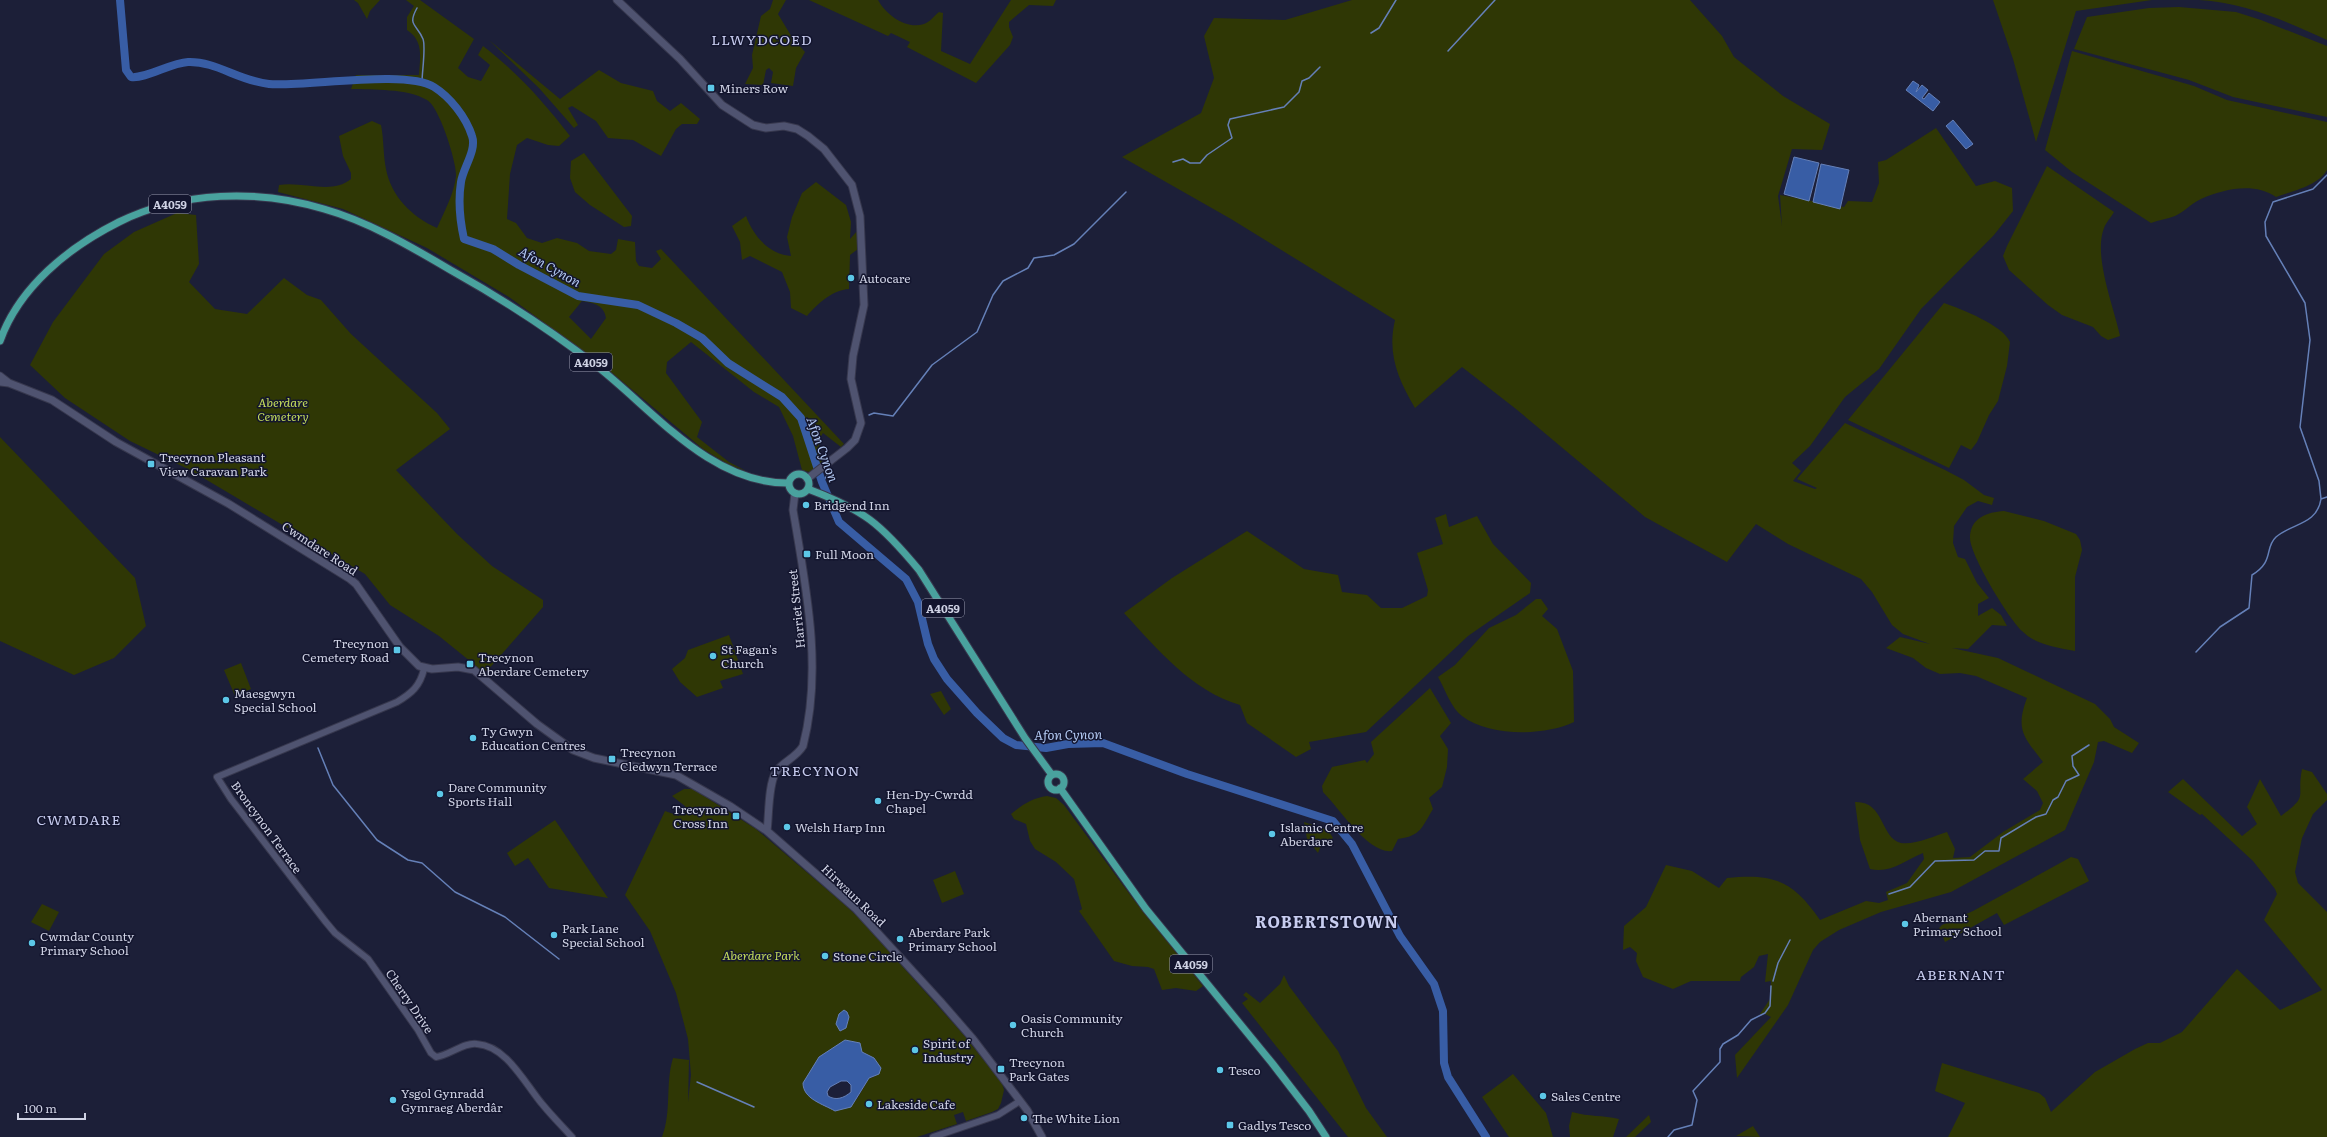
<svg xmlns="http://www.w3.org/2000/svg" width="2327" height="1137" font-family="Literata,serif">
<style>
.green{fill:#2f3705;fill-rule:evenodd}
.water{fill:#385da5;stroke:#6580b8;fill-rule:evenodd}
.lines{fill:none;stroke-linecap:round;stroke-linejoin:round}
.stream{stroke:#6580b8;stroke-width:1.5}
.river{stroke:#385da5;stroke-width:8}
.tertiary-casing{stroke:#37384e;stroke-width:8}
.secondary-casing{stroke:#37384e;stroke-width:9}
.primary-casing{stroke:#37384e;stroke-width:9}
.tertiary{stroke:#4f5370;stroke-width:6}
.secondary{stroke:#4f5370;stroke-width:7}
.primary{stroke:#49a29e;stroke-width:7}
.poi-dot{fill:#5cc7e7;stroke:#13152e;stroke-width:1.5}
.labels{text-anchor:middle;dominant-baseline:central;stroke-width:3;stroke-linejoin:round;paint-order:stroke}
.shield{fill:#13152e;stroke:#9799ad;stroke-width:1}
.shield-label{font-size:11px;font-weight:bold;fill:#cfd2e4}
.poi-label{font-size:12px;fill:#cfd2e4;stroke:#13152e;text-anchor:start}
.park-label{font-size:12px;font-style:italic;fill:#c1d95a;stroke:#13152e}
.street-label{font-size:12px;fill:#cfd2e4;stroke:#13152e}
.water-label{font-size:13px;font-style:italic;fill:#b2c8f1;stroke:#13152e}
.quarter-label{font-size:14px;letter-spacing:1px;fill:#c7ccef;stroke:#13152e}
.district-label{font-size:16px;font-weight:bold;letter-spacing:1px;fill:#c7ccef;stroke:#13152e}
</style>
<rect width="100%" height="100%" fill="#1c1f38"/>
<path class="green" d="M354 0H380L370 11 367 19 358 3Z
M406 0H420L474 39 458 68 468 77 481 81 490 65 478 55 483 46C517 72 544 102 570 136L559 146 548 145 527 138 517 145 510 174 507 219 516 223 527 238 542 243 557 238 577 243 589 251 611 254 616 250 618 239 635 242 636 261 639 266 652 268 661 259 656 251 661 249 844 444 841 447 823 433C816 442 820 455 826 463L809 472 802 470 793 436 779 407 754 392 691 342 667 362 666 373 702 422 697 437 729 462 746 471 729 465 703 449 605 367 509 297 427 248 343 209 278 192 279 185C303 181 332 195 351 179V173L343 156 339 136 372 121 381 125C384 140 383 155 386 169 391 196 412 217 437 228 444 212 454 194 456 176 457 163 439 106 427 100 406 88 374 90 351 89L356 75H419C420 57 424 41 407 30V17L414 6ZM582 301C594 303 604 305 606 318L591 339 569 317Z
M773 0H786L778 14 793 39 805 52 796 68 793 86 771 83 773 72 769 68 766 70 763 85 745 84 753 68 752 55 761 16 770 9Z
M809 0H878C886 15 907 30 924 24 930 22 934 16 939 12L943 13 941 51 970 64 1011 0H1056L1053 6 1029 5 1009 22V27L1013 37 1010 45 976 83 907 47 910 42 891 33 888 36Z
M1352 0H1690L1722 36 1734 57 1783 96 1830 124 1822 150 1792 149 1778 196 1782 226 1780 195 1844 207 1848 201 1872 202 1879 183 1878 162 1886 160 1936 128 1976 186 1995 181 2012 188 2013 211 1994 235 1921 309 1879 369 1845 397 1810 446 1792 463 1801 471 1793 481 1815 489 1817 488 1797 479 1845 423 1945 470 1964 480 1984 495 1994 498 1992 505 1978 501 1967 507 1954 526 1953 543 1958 557 1965 559 1977 583 1989 598 1978 604V616L1992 608 2001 615 2007 626 1992 625 1968 649 1952 648 1998 658 2095 704 2110 719 2114 727 2139 743 2132 753 2104 741 2098 742 2094 762 2065 830 1951 892 1881 912 1839 930 1820 942 1813 950 1788 1005 1737 1078 1735 1055 1771 1017 1765 1014H1760L1770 999 1771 981 1765 982 1768 954 1759 956 1754 967 1741 977 1740 981H1691L1673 989 1643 977 1636 961 1637 953 1630 947 1623 950 1624 926 1646 907 1666 865 1692 871 1719 888 1727 878C1774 873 1793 881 1820 920L1866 901 1879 903 1888 900 1886 892 1907 883 1924 859 1923 853C1905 860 1891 874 1870 869L1860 840 1855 802C1885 801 1880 838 1901 843 1915 845 1934 836 1947 832L1955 849 1953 858 1970 857 2003 832 2040 810 2043 803 2037 791 2023 779 2043 762C2024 737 2015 730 2027 698L1976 676 1960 673 1940 674 1926 668 1913 658 1886 648 1900 637 1930 644 1903 634 1892 625 1872 592 1861 579 1788 544 1756 524 1727 562 1645 517 1516 409 1462 367 1415 408C1398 379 1387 354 1395 320L1231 219 1122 157 1201 113 1214 78 1204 36 1214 18 1285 20Z
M1993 0H2152L2076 11 2036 142 2013 59Z
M2199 0H2327V40C2285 21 2246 3 2199 0Z
M2179 7 2236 12 2261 20 2327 46V117L2233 97 2189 80 2074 49 2087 17 2149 8Z
M489 40 560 99 599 70 621 83 653 91 657 101 670 111 681 103 700 119 697 124H682L676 129 661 156 633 140 608 138 596 121 572 106 568 108 578 125 574 128 539 88Z
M2072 51 2194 86 2227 100 2327 122V170C2318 186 2292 191 2276 197 2254 182 2224 189 2201 199 2192 203 2184 212 2175 216 2167 219 2159 220 2151 223L2072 172 2045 150Z
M584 153 632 216 631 226 624 227 590 205 575 192 570 178 571 161Z
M2047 166 2114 212C2111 217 2106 223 2104 228 2093 256 2114 307 2120 336L2108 340 2101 336 2093 327 2062 315 2048 305 2009 270 2003 256 2007 246Z
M816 182 846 205 851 222 850 239 858 230V249L850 255 849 289C833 290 818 303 807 316L791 308 790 292 782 272 750 256 742 260 740 242 732 226 746 216C753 235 768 254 791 256L787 237 792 217 802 193Z
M177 213 196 215 199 264 189 282 215 309 247 314 284 278 307 295 321 300 351 334 437 413 450 429 396 470 457 534 492 566 543 600V607L487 671 481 670 439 636 390 605 365 574 190 470 130 441 65 398 30 365 53 322 104 254 134 232Z
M1944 303C1961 309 2003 325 2010 342L2007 366 1998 401 1989 415 1977 442 1971 450 1961 445 1949 468 1848 420Z
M0 437 135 578 146 626 114 658 74 675 0 641Z
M2004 511 2044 521 2076 534 2080 540 2082 550 2075 577V651C2056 647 2036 645 2022 631 2008 618 1970 555 1970 538 1970 518 1987 512 2004 511Z
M1446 514 1449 527 1477 516 1493 544 1531 583 1530 593 1468 636 1366 732 1309 742 1311 749 1296 757 1247 723 1240 705C1192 691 1157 649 1124 613L1172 578 1247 531 1304 569 1338 575 1342 592 1367 595 1381 608H1402L1427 596 1428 590 1417 553 1443 544 1435 518Z
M1536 599H1541L1548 609 1542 616 1557 629 1573 671 1574 722C1545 736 1489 737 1462 716 1451 708 1445 689 1438 677L1455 665 1489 628 1516 615Z
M729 635 743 674 720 681 723 688 697 697 680 682 672 669 685 658 688 650Z
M241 663 251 689 235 696 224 670Z
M1430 688 1451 723 1440 736 1448 749 1447 767 1442 787 1429 798 1433 809C1422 827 1421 836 1398 839L1392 851C1368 854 1340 809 1323 792L1322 786 1332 767 1365 760 1367 763 1374 754 1371 742Z
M941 691 951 709 944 715 930 694Z
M2302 769 2312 772 2327 794V800L2313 814 2302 838 2295 872 2298 883 2327 912V1137H1948L1965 1103 1935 1091 1942 1063 2039 1093 2045 1098 2051 1112 2095 1072 2135 1049 2148 1043H2160L2182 1032 2237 969 2280 1010 2322 990 2264 920 2277 894 2275 889 2253 861 2202 814 2200 815 2168 792 2183 779 2242 836 2257 824 2247 807 2260 779 2281 816C2310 794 2296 799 2302 769Z
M684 789H693L756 829 844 904 860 919 963 1034 1002 1083 1004 1090 1001 1103 998 1109 992 1112 966 1121 963 1112 954 1115 957 1124 917 1137H662C672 1111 665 1084 673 1058L689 1060 688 1102 691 1075 688 1039 676 993 650 931 625 895 665 811 679 816 685 806 672 796ZM836 1048 862 1052 874 1058V1077L869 1078 857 1099 835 1111 811 1097 806 1078C820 1063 811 1057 836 1048Z
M1047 796 1056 798 1064 805 1131 896 1203 986 1196 991 1176 988 1162 990 1154 969 1148 967 1132 966 1114 961 1079 911 1082 909 1074 879 1056 862 1035 849 1030 841 1026 824 1014 819 1011 814C1022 805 1032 798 1047 796Z
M555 820 608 898 549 888 528 858 515 866 507 853Z
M1304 822 1328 830 1333 838 1320 848 1318 853 1307 839Z
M2071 857 2078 859 2089 881 2004 925 1997 913 1945 942 1939 928 1942 925 1973 911Z
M955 871 964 894 942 903 933 880Z
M42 904 59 912 49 931 31 922Z
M1284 975 1289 986 1338 1051 1366 1108 1387 1137H1348L1242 1003 1248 999 1243 995 1246 992 1260 1003 1280 984Z
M1513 1074 1546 1113 1553 1137H1509L1482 1097Z
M1572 1112C1590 1117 1602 1115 1619 1119L1613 1137H1570L1569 1126Z
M1649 1115 1651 1122 1635 1137H1626Z
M1753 1126 1760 1137 1736 1136Z"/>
<path class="water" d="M1913 81 1919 85 1916 92 1922 85 1928 90 1922 98 1924 99 1929 93 1940 102 1933 111 1906 90Z
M1953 120 1973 144 1966 149 1946 126Z
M1794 157 1819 163 1809 201 1784 194Z
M1821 164 1849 170 1840 209 1813 202Z
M844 1010 847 1012 849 1017 846 1028 840 1031 836 1024 839 1014Z
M845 1040 860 1043 862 1052 874 1058 881 1068 879 1074 869 1078 851 1107 835 1111C823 1104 803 1099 803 1083L819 1057ZM841 1081H847L851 1085V1092C844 1098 836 1101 828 1096L827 1092 830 1087Z"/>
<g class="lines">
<path class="stream" d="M417 8C407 26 417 24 423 39 426 47 422 72 422 82
M1371 33 1379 28 1396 0
M1448 51 1495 0
M1173 162 1183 159 1190 163H1200L1207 155 1232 138 1228 125 1230 119 1284 107 1299 92 1302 81 1309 78 1320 67
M869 415 874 413 893 416 932 365 977 332 993 295 1003 281 1028 268 1034 258 1054 255 1074 244 1126 192
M822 482 830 472
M2321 499 2319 481 2300 427 2310 340 2305 303 2266 236 2265 222 2273 202 2313 189 2327 175
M2196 652 2220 627 2249 608 2252 575C2275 561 2264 548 2276 537 2292 523 2317 525 2321 499L2327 497
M318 748 333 785 377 840 408 860 422 863 455 892 505 917 559 959
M1889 894 1910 887 1935 861 1974 860 1985 851H1999L2001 838 2036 817 2046 814 2053 800 2058 797 2066 781 2079 775 2073 766 2072 756 2089 745
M1773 981 1778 963 1790 940
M697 1082 754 1107
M1668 1137 1674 1130 1692 1125 1697 1100 1693 1091 1720 1062V1049L1723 1044 1738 1035 1751 1020 1765 1013 1770 1006 1771 986"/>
<path class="river" d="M120 0 126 70 131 77C146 79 170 63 188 62 216 61 239 81 269 84 306 87 406 69 434 87 450 97 466 117 472 136 477 150 463 168 461 182 458 201 460 221 464 239L493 249 519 265 578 296 638 305 676 323 702 338 728 363 782 397 801 418 822 482 839 522 906 579 918 602 928 644 934 659 947 679 977 713 1003 738 1016 745 1046 748 1068 744 1103 743 1187 774 1333 821 1352 844 1400 936 1434 984 1443 1011 1444 1063 1448 1077 1486 1137"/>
<g class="tertiary-casing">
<path id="tertiary" d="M424 669C420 686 412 693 397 702L217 777 231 799 325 921 335 933 368 959 418 1030 431 1053 436 1057C450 1055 464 1042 477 1044 507 1046 525 1084 543 1105 552 1116 562 1126 572 1137
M933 1137 998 1115 1020 1101"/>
</g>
<g class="secondary-casing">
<path id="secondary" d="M617 0 680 59 722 105 753 125 766 128 784 126 797 129 808 136 824 149 852 185 860 216 864 305 853 356 851 379 861 423 855 440 847 448 807 479
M0 376 9 383
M0 382 9 383 52 400 116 442 229 504 350 579 356 584 400 647 419 666 432 669 458 667 474 670 537 724 573 750 594 758 676 775 730 806 767 831 855 908 940 1001 973 1039 1027 1110 1042 1137
M767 831C769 817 768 784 776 772 783 761 796 758 803 746 823 669 806 587 793 510L795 493"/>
</g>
<g class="primary-casing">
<path id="primary" d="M0 341C19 287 69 247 119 222 182 191 258 189 324 209 370 222 413 248 454 272 504 300 552 331 598 367 654 411 711 484 789 483
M789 484a10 10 0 1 1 20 0a10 10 0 1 1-20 0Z
M808 489C864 510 880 523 919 570L1025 738 1052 775
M1048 782a8 8 0 1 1 16 0a8 8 0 1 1-16 0Z
M1060 788 1146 909 1272 1063 1309 1111 1326 1137"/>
</g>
<use href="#tertiary" class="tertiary"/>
<use href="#secondary" class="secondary"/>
<use href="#primary" class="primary"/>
</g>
<g class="poi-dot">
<rect x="707" y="84" width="8" height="8" rx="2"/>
<circle cx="851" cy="278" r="4"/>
<rect x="147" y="460" width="8" height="8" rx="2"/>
<circle cx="806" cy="505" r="4"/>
<rect x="803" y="550" width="8" height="8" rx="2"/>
<rect x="393" y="646" width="8" height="8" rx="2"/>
<circle cx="713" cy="656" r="4"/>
<rect x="466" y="660" width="8" height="8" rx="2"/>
<circle cx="226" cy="700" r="4"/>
<circle cx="473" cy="738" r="4"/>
<rect x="608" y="755" width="8" height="8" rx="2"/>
<circle cx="440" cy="794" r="4"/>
<circle cx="878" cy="801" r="4"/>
<rect x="732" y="812" width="8" height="8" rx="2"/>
<circle cx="787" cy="827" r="4"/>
<circle cx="1272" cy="834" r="4"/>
<circle cx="1905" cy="924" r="4"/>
<circle cx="554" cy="935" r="4"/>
<circle cx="900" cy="939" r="4"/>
<circle cx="32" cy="943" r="4"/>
<circle cx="825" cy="956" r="4"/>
<circle cx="1013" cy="1025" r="4"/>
<circle cx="915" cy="1050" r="4"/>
<rect x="997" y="1065" width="8" height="8" rx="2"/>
<circle cx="1220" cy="1070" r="4"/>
<circle cx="1543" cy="1096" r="4"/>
<circle cx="393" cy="1100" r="4"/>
<circle cx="869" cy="1104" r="4"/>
<circle cx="1024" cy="1118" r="4"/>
<rect x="1226" y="1121" width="8" height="8" rx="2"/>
</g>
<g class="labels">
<g class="shield">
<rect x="149" y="195" width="42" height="18" rx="3"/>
<rect x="570" y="353" width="42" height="18" rx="3"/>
<rect x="922" y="599" width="42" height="18" rx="3"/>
<rect x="1170" y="955" width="42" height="18" rx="3"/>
</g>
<g class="shield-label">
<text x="170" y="204">A4059</text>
<text x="591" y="362">A4059</text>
<text x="943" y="608">A4059</text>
<text x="1191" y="964">A4059</text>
</g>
<g class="poi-label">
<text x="719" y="88">Miners Row</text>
<text x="859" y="278">Autocare</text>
<text x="159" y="457">Trecynon Pleasant<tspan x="159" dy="14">View Caravan Park</tspan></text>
<text x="814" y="505">Bridgend Inn</text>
<text x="815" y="554">Full Moon</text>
<text x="389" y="643" text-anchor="end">Trecynon<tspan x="389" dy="14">Cemetery Road</tspan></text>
<text x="721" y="649">St Fagan's<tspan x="721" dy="14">Church</tspan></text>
<text x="478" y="657">Trecynon<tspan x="478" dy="14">Aberdare Cemetery</tspan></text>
<text x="234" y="693">Maesgwyn<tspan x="234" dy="14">Special School</tspan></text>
<text x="481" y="731">Ty Gwyn<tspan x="481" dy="14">Education Centres</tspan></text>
<text x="620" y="752">Trecynon<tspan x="620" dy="14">Cledwyn Terrace</tspan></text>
<text x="448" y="787">Dare Community<tspan x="448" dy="14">Sports Hall</tspan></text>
<text x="886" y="794">Hen-Dy-Cwrdd<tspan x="886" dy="14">Chapel</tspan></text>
<text x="728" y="809" text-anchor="end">Trecynon<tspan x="728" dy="14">Cross Inn</tspan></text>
<text x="795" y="827">Welsh Harp Inn</text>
<text x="1280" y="827">Islamic Centre<tspan x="1280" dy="14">Aberdare</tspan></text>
<text x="1913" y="917">Abernant<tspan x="1913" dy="14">Primary School</tspan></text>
<text x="562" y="928">Park Lane<tspan x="562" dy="14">Special School</tspan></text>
<text x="908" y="932">Aberdare Park<tspan x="908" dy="14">Primary School</tspan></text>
<text x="40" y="936">Cwmdar County<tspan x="40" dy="14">Primary School</tspan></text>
<text x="833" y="956">Stone Circle</text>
<text x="1021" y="1018">Oasis Community<tspan x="1021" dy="14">Church</tspan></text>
<text x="923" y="1043">Spirit of<tspan x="923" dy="14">Industry</tspan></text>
<text x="1009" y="1062">Trecynon<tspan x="1009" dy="14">Park Gates</tspan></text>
<text x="1228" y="1070">Tesco</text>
<text x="401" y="1093">Ysgol Gynradd<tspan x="401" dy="14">Gymraeg Aberdâr</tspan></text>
<text x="1551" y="1096">Sales Centre</text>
<text x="877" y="1104">Lakeside Cafe</text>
<text x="1032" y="1118">The White Lion</text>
<text x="1238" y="1125">Gadlys Tesco</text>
</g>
<g class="park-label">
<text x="283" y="402">Aberdare<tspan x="283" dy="14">Cemetery</tspan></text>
<text x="761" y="955">Aberdare Park</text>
</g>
<g class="street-label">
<text transform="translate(320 548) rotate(33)">Cwmdare Road</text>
<text transform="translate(796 609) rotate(-96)">Harriet Street</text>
<text transform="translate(267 827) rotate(54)">Broncynon Terrace</text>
<text transform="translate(854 895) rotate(44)">Hirwaun Road</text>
<text transform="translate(410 1001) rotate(56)">Cherry Drive</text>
</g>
<g class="water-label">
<text transform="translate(550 266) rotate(29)">Afon Cynon</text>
<text transform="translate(823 449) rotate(70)">Afon Cynon</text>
<text transform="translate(1068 734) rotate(-1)">Afon Cynon</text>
</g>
<g class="quarter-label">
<text x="762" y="39">LLWYDCOED</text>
<text x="815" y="770">TRECYNON</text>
<text x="79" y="819">CWMDARE</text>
<text x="1961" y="974">ABERNANT</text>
</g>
<g class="district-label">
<text x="1327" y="921">ROBERTSTOWN</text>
</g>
</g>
<path d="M18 1113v6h67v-6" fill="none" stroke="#cfd2e4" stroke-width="2"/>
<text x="24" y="1113" font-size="12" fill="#cfd2e4" stroke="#13152e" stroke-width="3" paint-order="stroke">100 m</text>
</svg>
